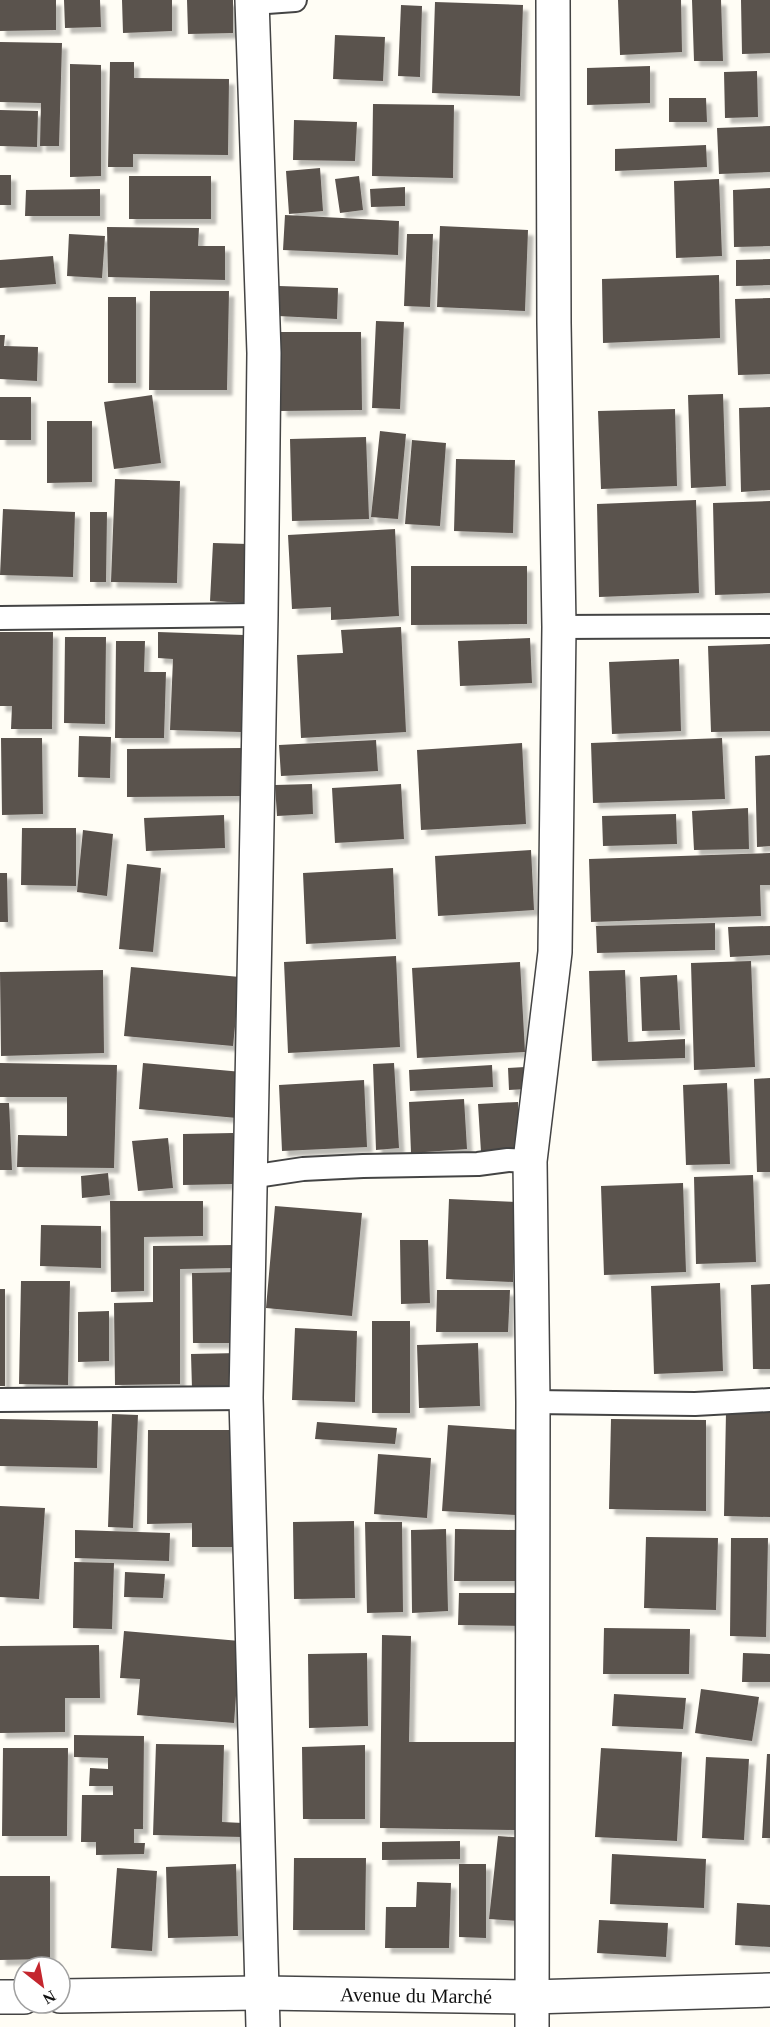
<svg xmlns="http://www.w3.org/2000/svg" width="770" height="2027" font-family="Georgia,serif">
<style>
.building{fill:#5a524d;filter:url(#shadow)}
.lines{fill:none;stroke-linecap:round;stroke-linejoin:round}
.lane-casing{stroke:#444;stroke-width:26}
.street-casing{stroke:#444;stroke-width:36}
.lane{stroke:#fff;stroke-width:22}
.street{stroke:#fff;stroke-width:33}
.labels{text-anchor:middle;dominant-baseline:central;stroke-width:6;stroke-linejoin:round;paint-order:stroke}
.street-label{font-size:20px;fill:#111;stroke:#fff}
</style>
<defs>
<filter id="shadow"><feDropShadow dx="5.5" dy="5.5" stdDeviation="1.5" flood-color="#0004"/></filter>
</defs>
<rect width="100%" height="100%" fill="#fffdf5"/>
<path class="building" d="M0 0H56V30L0 31Z
M64 0H100L101 27 65 28Z
M122 0H172V31L123 33Z
M187 0H233V33L188 34Z
M618 0H681L682 52 620 55Z
M692 0H721L723 61H694Z
M741 0H770V53L742 54Z
M435 2 523 5 520 96 432 93Z
M401 5 422 6 420 77 398 76Z
M335 35 385 37 383 81 333 79Z
M0 42 62 43 59 146H40L41 103 0 102Z
M110 62H134V78L229 79 228 155 133 154V167H108Z
M70 64 101 65V176L70 177Z
M650 66V103L587 105V68Z
M757 71 758 117 725 118 724 72Z
M669 98H706L707 122H669Z
M373 104 454 105 453 178 372 176Z
M0 110 38 111 37 147 0 146Z
M294 120 357 122 355 161 293 160Z
M770 126V172L719 174 717 128Z
M706 145 707 167 615 171V149Z
M320 168 323 211 289 214 286 171Z
M0 175H11V205H0Z
M129 176H211V219H129Z
M359 176 363 210 340 213 335 179Z
M719 179 722 256 676 258 674 181Z
M405 187V206L371 207 370 189Z
M770 188V246L734 247 733 190Z
M100 189V216H25L26 190Z
M285 215 399 221 398 255 283 250Z
M440 226 528 230 525 311 437 307Z
M107 227 199 228 198 246H225V280L108 277Z
M69 234 105 236 102 278 67 276Z
M407 234H433L430 307 404 306Z
M53 256 56 284 0 288V260Z
M770 259V285L736 286V260Z
M719 275 720 338 603 343 602 279Z
M279 286 338 288 337 319 278 316Z
M150 291H229L227 390H149Z
M108 297H136V383H108Z
M770 298V374L738 375 735 299Z
M376 321 404 322 400 409 372 408Z
M281 332H361L362 410 281 411Z
M0 335H5L4 346 38 347 37 381 0 379Z
M723 394 726 486 691 488 688 395Z
M152 395 161 463 114 469 104 402Z
M0 397H31V440H0Z
M770 407V490L741 492 739 408Z
M675 409 677 486 601 489 598 411Z
M47 421H92V482L47 483Z
M380 431 406 434 398 519 371 517Z
M366 437 369 519 292 521 290 439Z
M412 440 446 443 440 526 405 524Z
M456 459 515 460 513 533 454 531Z
M115 479 180 481 177 583 111 582Z
M696 500 699 593 599 597 597 504Z
M770 501V593L715 595 713 503Z
M3 509 75 512 73 577 0 575Z
M90 512H107L106 582H90Z
M395 529 399 616 331 620V607L292 609 288 535Z
M213 543 248 544 245 603 210 601Z
M411 566H527V624L411 625Z
M401 627 406 732 301 738 297 655 343 653 341 630Z
M0 632H53L52 729H11L12 706H0Z
M158 632 244 635 241 732 170 730 173 659 158 658Z
M65 637H106L105 724 64 723Z
M530 638 532 683 460 686 458 641Z
M116 641H145L144 672H166L164 738H115Z
M770 644V731L711 732 708 646Z
M679 659 681 731 612 734 609 662Z
M79 736 111 737 110 778 78 777Z
M1 738H42L43 814 2 815Z
M722 738 725 799 593 803 591 743Z
M376 740 378 771 281 776 279 745Z
M522 743 526 824 421 830 417 750Z
M243 748V796L127 797V749Z
M770 755V846L757 847 755 756Z
M312 784 313 814 277 816 275 785Z
M401 784 404 839 335 843 332 788Z
M748 808 749 849 694 850 692 811Z
M676 814 677 844 603 846 602 816Z
M224 815 225 848 146 851 144 818Z
M22 828H76V886L21 885Z
M83 830 113 834 107 896 77 892Z
M531 850 534 910 438 916 435 856Z
M770 853V885H760L761 916 591 922 589 859Z
M127 864 161 868 153 952 119 949Z
M393 868 396 939 306 944 303 873Z
M0 873H7L8 922H0Z
M715 923V950L597 953 596 926Z
M770 926V955L730 957 728 927Z
M396 956 400 1047 288 1053 284 962Z
M751 961 755 1067 694 1070 691 963Z
M520 962 525 1052 417 1058 412 968Z
M131 967 240 977 233 1046 124 1036Z
M103 970 104 1053 1 1056 0 972Z
M625 970 628 1042 685 1039V1058L592 1061 589 971Z
M677 975 680 1030 642 1031 640 977Z
M0 1063 117 1065 114 1168 17 1167 18 1135 67 1136V1097H0Z
M143 1063 242 1072 237 1118 139 1109Z
M394 1063 399 1148 376 1150 373 1064Z
M492 1065 493 1087 410 1091 409 1070Z
M525 1067 526 1089 509 1090 508 1068Z
M770 1078V1172H757L754 1079Z
M364 1080 367 1147 282 1151 279 1085Z
M727 1083 730 1164 686 1165 683 1085Z
M464 1099 467 1149 411 1153 409 1102Z
M518 1102 520 1150 481 1152 478 1104Z
M0 1103H9L12 1170H0Z
M233 1133 234 1184 183 1185V1134Z
M168 1138 173 1188 138 1191 132 1141Z
M108 1173 110 1195 82 1198 81 1176Z
M753 1175 756 1262 696 1264 694 1177Z
M683 1183 686 1272 604 1275 601 1186Z
M449 1199 516 1202 513 1282 446 1279Z
M110 1201H203V1236L144 1237V1291L111 1292Z
M275 1206 362 1213 352 1316 266 1308Z
M41 1225 101 1226V1268L40 1266Z
M400 1240H428L430 1303 401 1304Z
M235 1245V1268L180 1269V1384L115 1385 114 1303 153 1302V1246Z
M241 1272V1343H193L192 1273Z
M21 1281H70L68 1385 19 1384Z
M720 1283 723 1371 654 1374 651 1286Z
M770 1284V1369H753L751 1285Z
M0 1289H5V1386H0Z
M437 1290H510L508 1332H436Z
M109 1311V1361L78 1362V1312Z
M372 1321H410V1413H372Z
M295 1328 357 1331 355 1402 292 1400Z
M478 1343 480 1406 419 1408 417 1345Z
M239 1353V1388L192 1389 191 1354Z
M726 1412 770 1413V1517L724 1516Z
M112 1414 138 1415 133 1528 108 1527Z
M0 1419 98 1421 97 1468 0 1466Z
M611 1419 706 1420V1511L609 1509Z
M317 1422 397 1428 395 1444 315 1439Z
M448 1425 523 1430 516 1515 442 1511Z
M148 1430H232V1547H192V1523L147 1524Z
M378 1454 431 1458 427 1518 374 1514Z
M0 1506 45 1508 39 1599 0 1597Z
M354 1521 355 1598 294 1599 293 1522Z
M365 1522H402L403 1612 367 1613Z
M446 1529 448 1611 412 1613 411 1530Z
M455 1529 518 1530V1581H454Z
M75 1530 170 1533 169 1561 75 1558Z
M646 1537 718 1538 716 1610 644 1608Z
M731 1538H768L766 1637 730 1636Z
M74 1562 114 1563 112 1629 73 1628Z
M125 1572 165 1574 163 1598 124 1597Z
M459 1593H525V1626L458 1625Z
M604 1628 690 1629 689 1674H603Z
M124 1631 240 1641 234 1723 137 1715 140 1679 120 1678Z
M382 1635 411 1636 409 1742H517L516 1830 380 1828Z
M99 1645 100 1698H65V1732L0 1733V1646Z
M367 1653 368 1726 309 1728 308 1654Z
M743 1653 770 1654V1682H742Z
M701 1689 759 1697 752 1741 695 1733Z
M614 1694 686 1698 683 1729 612 1726Z
M74 1735 144 1736 143 1829H134V1843H145L144 1854 96 1855V1842H81L82 1795H113V1786H89L90 1768 108 1769V1758L74 1757Z
M156 1744 224 1745 222 1822 243 1823V1837L153 1835Z
M365 1745V1819H303L302 1747Z
M3 1748H68L67 1836H2Z
M601 1748 682 1752 677 1841 595 1837Z
M767 1754H770V1838H762Z
M706 1757 749 1759 744 1840 702 1838Z
M498 1836 527 1838 519 1921 489 1919Z
M460 1841V1859L382 1860V1842Z
M612 1854 706 1859 704 1908 610 1904Z
M294 1858H366L365 1930H293Z
M236 1864 238 1936 168 1938 166 1867Z
M459 1864H486V1938L459 1937Z
M117 1868 157 1871 152 1951 111 1948Z
M0 1876H50V1959L0 1960Z
M417 1882 451 1883 449 1948H385L386 1907H416Z
M737 1903 770 1905V1947L735 1945Z
M599 1920 668 1923 666 1957 597 1953Z"/>
<g class="lines">
<g class="lane-casing">
<path id="lane" d="M252 3 295 0
M0 618 261 615
M559 627 770 626
M250 1177 303 1169 363 1166 478 1164 508 1160 530 1161
M0 1400 246 1398
M533 1402 695 1404 770 1400"/>
</g>
<g class="street-casing">
<g id="street">
<path d="M252 0 264 353 261 615 246 1398 263 2027"/>
<path id="s1" d="M60 1996 263 1993 531 1997 770 1990"/>
<path d="M0 1997H24"/>
<path d="M532 2027 533 1402 530 1161 555 952 559 627 554 323 553 0"/>
</g>
</g>
<use href="#lane" class="lane"/>
<use href="#street" class="street"/>
</g>
<g class="labels">
<g class="street-label">
<text stroke="none"><textPath href="#s1" startOffset="356">Avenue du Marché</textPath></text>
</g>
</g>
<g transform="translate(42 1985) rotate(149)"><circle r="28" fill="#ffffff" stroke="#a0a0a0" stroke-width="1.5"/>
<path d="M0-4.5L10 22L0 15L-10 22Z" fill="#c4262e"/>
<text y="-9" font-size="16" font-weight="bold" text-anchor="middle" fill="#111111">N</text>
</g>
</svg>
